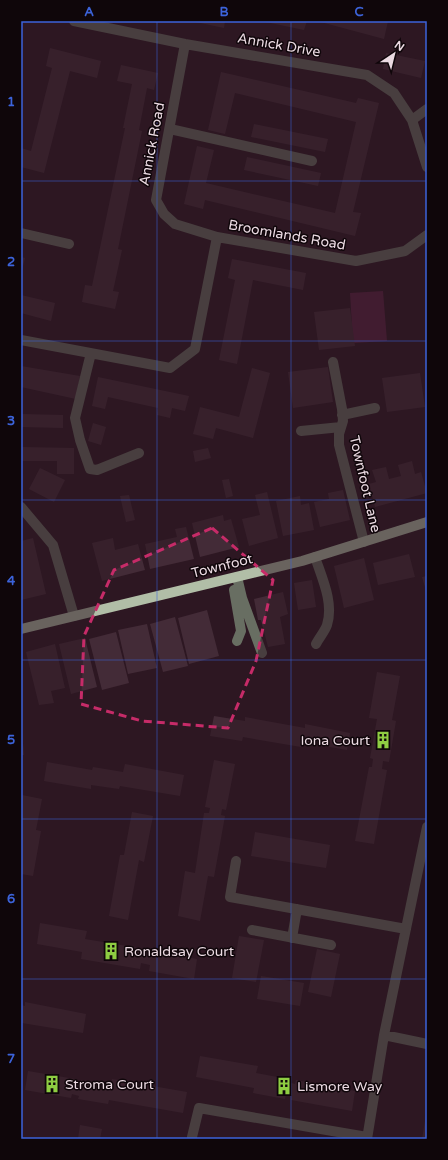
<svg xmlns="http://www.w3.org/2000/svg" width="448" height="1160" font-family="'Varela Round',sans-serif">
<style>
.green{fill:#592241}
.building{fill:#432b37}
.lines{fill:none;stroke-linecap:round;stroke-linejoin:round}
.minor{stroke:#686e62;stroke-width:10}
.major{stroke:#b1bea7;stroke-width:10}
.marked{fill:none;stroke:#c62b68;stroke-width:3;stroke-dasharray:8 5;stroke-linejoin:round}
.grid{fill:none;stroke:#3c63da;stroke-width:1;stroke-opacity:0.55}
.labels{text-anchor:middle;dominant-baseline:central;stroke-width:3;stroke-linejoin:round;paint-order:stroke}
.street-label{font-size:14px;fill:#ebdae2;stroke:#0f060a}
.poi-label{font-size:14px;fill:#ebdae2;stroke:#0f060a;text-anchor:start}
.neatline{fill:none;stroke:#3c63da;stroke-width:1.5}
.grid-label{font-size:13px;text-anchor:middle;font-weight:bold;fill:#3c63da}
</style>
<rect width="100%" height="100%" fill="#2d1722"/>
<path class="green" d="M383 291 387 341 353 343 350 293Z"/>
<path class="building" d="M191 21H225L224 28Z
M261 21H307L304 30Z
M317 21H388L384 39Z
M50 48 101 61 97 78 70 71 44 173 21 167V148L31 151 52 68 46 66Z
M386 53 425 61 421 78 383 69Z
M121 65 158 73 154 90 147 88 139 130 142 131 118 249 122 250 113 291 119 292 115 309 82 302 85 285 92 286 125 128H123L132 84 117 81Z
M221 72 356 103 358 98 379 103 353 212 361 213 355 236 205 200 203 209 184 204 197 146 214 150 206 183 335 213 356 122 235 93 225 134 208 130Z
M254 124 328 139 325 152 251 137Z
M247 157 321 173 318 186 244 170Z
M21 257 25 258 22 270H21Z
M232 259 306 273 303 290 253 280 237 364 219 360 235 280 228 278Z
M21 295 55 303 51 321 21 313Z
M350 308 355 346 319 350 314 312Z
M21 366 80 376 76 399 21 387Z
M328 367 333 402 293 408 288 372Z
M252 368 270 373 253 438 216 428 213 439 193 434 200 407 239 417Z
M420 373 425 407 387 412 382 378Z
M98 377 189 396 185 411 172 408 170 418 157 415 158 408 108 397 105 409 92 406Z
M21 414 63 415V428L21 427Z
M93 423 106 427 101 445 88 441Z
M21 447 74 448V474H57V461H21Z
M208 448 211 458 195 462 193 451Z
M412 461 415 474 421 472 427 493 375 507 369 484 376 482 372 470 386 467 389 479 401 476 398 465Z
M40 468 65 480 54 502 29 489Z
M229 479 233 496 226 498 222 480Z
M343 490 350 520 320 527 314 502 329 499 328 493Z
M267 492 278 538 249 546 242 519 260 515 255 495Z
M129 495 135 520 126 522 120 496Z
M300 496 301 505 309 503 314 530 283 536 276 501Z
M223 515 224 521 231 519 239 547 200 557 192 523Z
M186 527 194 559 150 569 145 544 177 537 175 529Z
M33 538 46 594 21 600V541Z
M113 538 115 550 138 544 145 570 102 581 92 543Z
M409 554 415 577 378 585 373 563Z
M364 558 374 600 344 608 334 566Z
M427 576V594L422 577Z
M312 580 316 607 298 610 294 583Z
M283 592 288 614 280 617 285 644 268 647 261 620H258L254 599Z
M207 610 219 656 189 664 178 618Z
M175 617 188 666 163 672 150 624Z
M147 624 157 668 128 674 118 630Z
M116 632 129 683 102 690 89 639Z
M85 638 97 687 71 694 59 644Z
M55 644 65 688 51 691 54 703 39 705 26 652Z
M377 672 400 676 392 720 396 721 389 762 383 761 382 769 387 770 374 844 355 841 369 767H372L373 759 370 758 377 719 369 718Z
M214 716 245 721V717L305 728V724L350 733 347 750 302 742 301 747 243 737 242 741 210 736Z
M21 732H22L24 755H21Z
M214 760 235 764 226 810 222 809 221 815 225 816 214 877 208 876 200 921 178 916 185 871 195 873 204 813H209L210 808 205 807Z
M47 762 92 770 93 767 123 772 125 764 184 775 180 796 120 786 119 789 91 785V789L44 781Z
M22 795 42 799 36 830 41 831 33 876 21 874V801Z
M132 812 153 816 144 862 139 860 128 920 109 916 120 855H124Z
M255 832 330 845 326 868 251 856Z
M40 923 87 931 85 939 145 949 144 953 150 954 151 951 197 959 194 979 149 971 150 965 141 963 140 969 81 959 82 952 37 944Z
M239 936 264 940 256 982 232 978Z
M317 949 340 954 331 997 308 992Z
M261 976 304 983 300 1006 257 999Z
M25 1002 86 1014 83 1033 22 1023 21 1005 25 1006Z
M200 1056 258 1066 256 1073 288 1079V1082L295 1084 296 1080 355 1091 352 1111 291 1100 292 1095 286 1094 285 1099 253 1093 254 1088 196 1077Z
M28 1071 75 1079 74 1083 81 1085V1080L111 1085 112 1079 187 1092 183 1113 109 1100 108 1104 78 1099 79 1096 72 1094 71 1098 25 1090Z
M426 1115 427 1139H422Z
M80 1125 102 1129 100 1139H78Z"/>
<g class="lines">
<path class="minor" d="M74 21 185 44 367 75 394 93 412 120 427 167
M185 44 156 200 164 214 175 224 217 237
M412 120 427 109
M170 129 312 161
M21 233 69 244
M21 340 170 368 195 349 217 237 356 261 405 251 427 235
M91 353 75 418 80 440 90 469 97 470 139 453
M333 362 342 409 343 421 339 434V445L364 542
M342 415 375 408
M301 431 341 427
M21 507 53 545 74 616
M315 557C322 578 334 603 327 625 325 631 319 638 316 644
M237 577 242 598 262 653
M234 590 241 631 237 641
M236 861 230 897 406 929
M252 930 331 945
M292 938 297 909
M384 1035 427 1044
M192 1137 199 1108 367 1137
M367 1139 384 1035 427 827"/>
<path class="major" d="M21 629 302 561 427 522"/>
</g>
<path d="M0 0H448V1160H0ZM212 528 273 580 256 661 228 728 142 721 81 704 84 636 114 570Z" fill="#2d1722" fill-opacity=".55" fill-rule="evenodd"/>
<path class="marked" d="M212 528 273 580 256 661 228 728 142 721 81 704 84 636 114 570Z"/>
<path class="grid" d="M157 21V1139M291 21V1139M21 181H427M21 341H427M21 500H427M21 660H427M21 819H427M21 979H427"/>
<defs>
<g id="building-bare" transform="scale(1.38)"><path d="M-4-6H4V6H1V3H-1V6H-4ZM-2.5-4.3h1.7v1.8h-1.7ZM.8-4.3h1.7v1.8H.8ZM-2.5-1h1.7V.8h-1.7ZM.8-1h1.7V.8H.8Z" fill="#8ecd42" stroke="#0f060a" stroke-width="2.5" paint-order="stroke"/></g>
</defs>
<g fill-rule="evenodd">
<use href="#building-bare" x="383" y="740"/>
<use href="#building-bare" x="111" y="951"/>
<use href="#building-bare" x="52" y="1084"/>
<use href="#building-bare" x="284" y="1086"/>
</g>
<g class="labels">
<g class="street-label">
<text transform="translate(279 45) rotate(10)">Annick Drive</text>
<text transform="translate(152 144) rotate(-79)">Annick Road</text>
<text transform="translate(287 235) rotate(10)">Broomlands Road</text>
<text transform="translate(365 484) rotate(77)">Townfoot Lane</text>
<text transform="translate(222 566) rotate(-14)">Townfoot</text>
</g>
<g class="poi-label">
<text x="370" y="740" text-anchor="end">Iona Court</text>
<text x="124" y="951">Ronaldsay Court</text>
<text x="65" y="1084">Stroma Court</text>
<text x="297" y="1086">Lismore Way</text>
</g>
</g>
<rect width="448" height="1160" fill="none" stroke="#0f060a" stroke-width="44"/>
<g transform="translate(394 54) rotate(35)" stroke="#0f060a" stroke-width="3" paint-order="stroke">
<path d="M0-3L7 15L0 10L-7 15Z" fill="#ebdae2"/>
<text y="-6" font-size="11" font-weight="bold" text-anchor="middle" fill="#ebdae2">N</text>
</g>
<rect x="22" y="22" width="404" height="1116" class="neatline"/>
<g class="grid-label">
<text x="89" y="16">A</text>
<text x="224" y="16">B</text>
<text x="359" y="16">C</text>
<text x="11" y="106">1</text>
<text x="11" y="266">2</text>
<text x="11" y="425">3</text>
<text x="11" y="585">4</text>
<text x="11" y="744">5</text>
<text x="11" y="903">6</text>
<text x="11" y="1063">7</text>
</g>
</svg>
